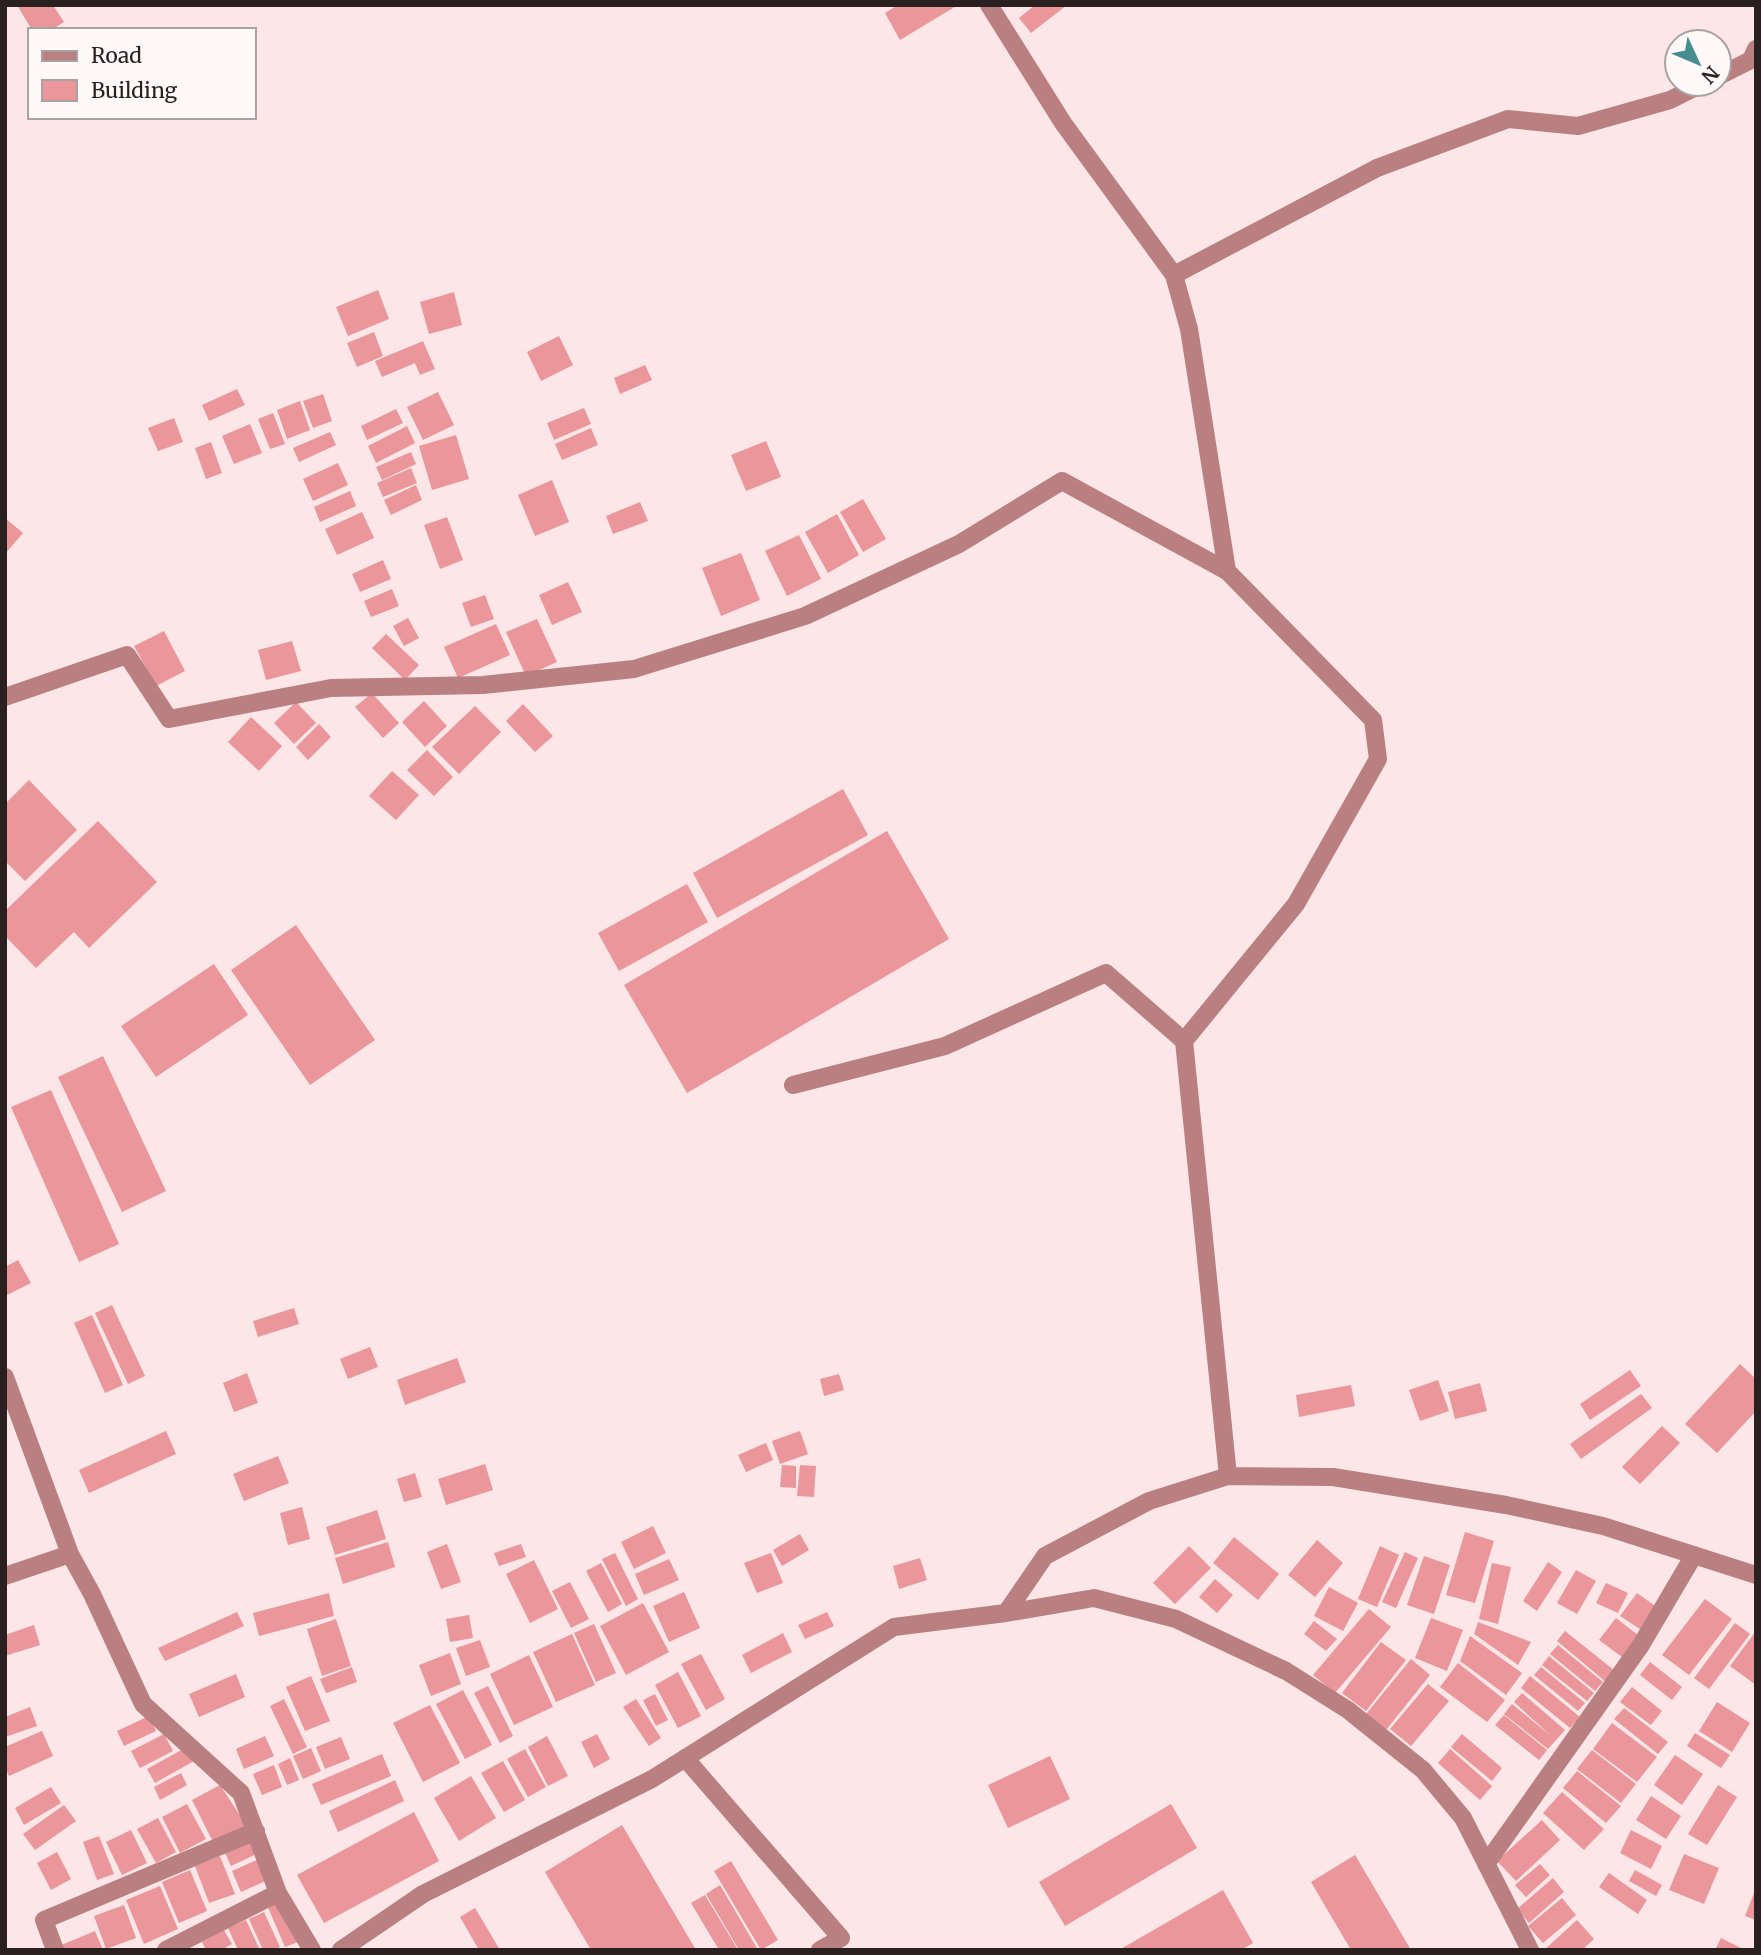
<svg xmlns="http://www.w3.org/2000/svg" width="1761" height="1955" font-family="Merriweather,serif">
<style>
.building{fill:#ea969a}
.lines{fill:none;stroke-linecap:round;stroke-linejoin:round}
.street{stroke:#b97f81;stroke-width:18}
</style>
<rect width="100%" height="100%" fill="#fde6e7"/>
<path class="building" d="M17 5H53L64 22 51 30H32Z
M898 5H958L900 40 885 13Z
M1035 5H1067L1031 33 1019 18Z
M378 290 389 319 348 336 336 307Z
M454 292 462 325 429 334 420 302Z
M374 332 383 356 357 367 347 343Z
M559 336 573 365 541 381 527 352Z
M423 341 435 369 420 375 415 363 382 377 375 361Z
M645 365 652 380 620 394 614 378Z
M237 389 245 405 209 421 202 405Z
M438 392 454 425 423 440 407 407Z
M323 394 332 421 313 428 303 401Z
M300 401 310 430 287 439 277 410Z
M584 408 591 424 554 440 547 423Z
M396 409 403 423 367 440 361 426Z
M273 413 285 444 270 449 258 419Z
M174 418 183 442 158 451 148 428Z
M250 424 262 453 234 464 222 436Z
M407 426 415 443 376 463 368 446Z
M591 428 598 445 562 460 555 444Z
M330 432 336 445 299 462 293 448Z
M456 435 469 479 432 490 419 446Z
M766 441 781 477 746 491 731 455Z
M211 442 222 473 206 479 195 448Z
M411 452 416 464 382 480 376 467Z
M338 463 348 485 313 501 303 479Z
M411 468 417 483 383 497 377 483Z
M552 480 569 522 535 536 518 495Z
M416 485 422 500 391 515 384 500Z
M350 491 356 506 320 522 314 507Z
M863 499 886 539 863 552 840 512Z
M640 502 648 521 613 534 606 516Z
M362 512 374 538 337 555 325 529Z
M837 514 859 555 828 573 805 532Z
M447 517 463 560 440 569 424 525Z
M5 518 23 533 5 554Z
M799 535 821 579 787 596 765 551Z
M741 553 760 600 721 616 702 568Z
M383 560 391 579 360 592 352 574Z
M568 582 582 612 552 625 539 595Z
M392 589 399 606 371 617 364 601Z
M485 595 494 619 471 627 462 603Z
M408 618 419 638 404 646 393 626Z
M537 619 557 662 526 676 506 632Z
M496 624 510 655 458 678 444 647Z
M164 631 185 671 156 686 134 646Z
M386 634 419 665 405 680 372 648Z
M292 641 301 671 266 680 258 650Z
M372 693 399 723 383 738 355 707Z
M424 701 447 726 425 747 402 722Z
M296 702 316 723 294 744 274 723Z
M523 704 553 736 535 752 506 721Z
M475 706 501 732 459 774 432 747Z
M251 717 282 746 259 771 228 742Z
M319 724 331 737 308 760 296 747Z
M427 750 453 777 434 796 407 770Z
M392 771 419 795 396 820 369 796Z
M29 780 77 830 25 881 5 861V804Z
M843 789 868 835 717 918 693 873Z
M98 821 157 882 89 948 74 932 36 968 5 936V911Z
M887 831 949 939 687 1093 624 985Z
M687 884 708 922 619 971 598 933Z
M296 925 375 1040 310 1085 231 970Z
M214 964 248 1015 156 1077 121 1026Z
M103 1056 166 1191 122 1212 58 1077Z
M51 1090 119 1244 79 1262 11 1107Z
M18 1260 31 1283 5 1296V1267Z
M112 1305 145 1376 128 1384 95 1313Z
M294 1308 299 1324 258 1337 253 1321Z
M92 1315 123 1385 105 1393 74 1323Z
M370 1347 378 1367 348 1379 340 1359Z
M457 1358 466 1382 405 1405 397 1380Z
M1740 1364 1756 1379V1411L1717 1453 1685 1424Z
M1630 1370 1641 1386 1590 1420 1580 1404Z
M247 1373 258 1403 234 1412 223 1383Z
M839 1374 844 1390 824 1396 820 1379Z
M1438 1380 1449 1411 1420 1421 1409 1390Z
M1480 1383 1487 1411 1455 1419 1448 1392Z
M1351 1385 1355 1406 1299 1417 1296 1395Z
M1641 1394 1652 1408 1581 1459 1570 1444Z
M1662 1426 1680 1443 1640 1484 1622 1467Z
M166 1431 176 1454 89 1493 79 1470Z
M800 1431 808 1454 780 1464 772 1441Z
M766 1443 773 1460 746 1472 738 1455Z
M278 1456 289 1483 244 1501 233 1474Z
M485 1464 493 1490 446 1505 438 1479Z
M782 1465 796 1466V1488L780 1487Z
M800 1465 816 1466 814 1497 797 1496Z
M415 1473 422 1497 404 1502 397 1479Z
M302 1507 310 1539 288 1545 280 1513Z
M377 1510 386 1539 335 1555 326 1527Z
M653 1526 666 1553 634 1569 621 1542Z
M1465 1532 1494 1541 1475 1603 1446 1595Z
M800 1534 809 1550 782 1566 773 1550Z
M1234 1537 1279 1574 1258 1600 1213 1563Z
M1317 1540 1343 1563 1315 1597 1288 1575Z
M388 1542 395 1567 343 1584 335 1558Z
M447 1544 461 1582 441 1589 427 1552Z
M521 1544 526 1557 499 1566 494 1553Z
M1189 1546 1211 1568 1175 1604 1153 1583Z
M1380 1546 1399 1555 1377 1607 1358 1599Z
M1405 1552 1418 1558 1396 1608 1382 1602Z
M615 1553 638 1599 626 1606 602 1559Z
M771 1553 783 1583 757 1593 744 1563Z
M1424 1556 1450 1565 1434 1614 1407 1605Z
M920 1558 927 1580 899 1589 893 1566Z
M669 1559 679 1580 644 1595 635 1574Z
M534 1560 558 1609 530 1623 506 1574Z
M1548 1562 1562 1572 1537 1611 1523 1601Z
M601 1563 622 1604 608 1612 586 1571Z
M1492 1563 1511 1567 1498 1624 1479 1619Z
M1576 1570 1596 1581 1577 1614 1557 1603Z
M1215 1579 1233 1595 1217 1613 1199 1597Z
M570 1582 589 1619 571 1628 552 1591Z
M1606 1583 1628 1593 1618 1613 1596 1603Z
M1329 1587 1358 1603 1343 1631 1314 1616Z
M684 1592 700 1628 669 1642 653 1606Z
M329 1593 334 1616 259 1636 253 1613Z
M1637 1593 1658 1608 1643 1631 1620 1616Z
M1705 1599 1732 1619 1689 1675 1662 1655Z
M643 1603 669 1652 626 1675 600 1626Z
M1369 1609 1391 1627 1335 1693 1313 1675Z
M237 1612 244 1626 165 1661 158 1648Z
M827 1612 834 1626 805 1639 798 1625Z
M469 1615 473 1638 450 1642 446 1619Z
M1431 1618 1463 1630 1447 1671 1415 1658Z
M1616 1618 1638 1635 1622 1657 1599 1640Z
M336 1619 351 1666 322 1676 307 1629Z
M1314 1621 1337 1639 1326 1651 1304 1634Z
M1478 1622 1531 1642 1518 1665 1474 1634Z
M1735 1623 1750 1634 1709 1689 1694 1678Z
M594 1624 616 1673 596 1682 574 1633Z
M34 1625 40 1645 5 1656V1635Z
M1565 1631 1615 1671 1606 1682 1557 1641Z
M1756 1631V1685L1730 1666Z
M783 1633 792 1652 751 1673 742 1655Z
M572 1634 595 1685 556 1702 533 1652Z
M1470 1636 1522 1673 1506 1695 1460 1661Z
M480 1640 490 1667 466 1676 456 1648Z
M1381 1642 1406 1660 1366 1711 1342 1693Z
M1558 1645 1603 1682 1595 1691 1550 1654Z
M450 1653 461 1684 431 1696 419 1665Z
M701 1654 725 1699 706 1710 681 1664Z
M529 1655 553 1707 514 1725 490 1674Z
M1549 1656 1594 1693 1587 1701 1542 1665Z
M1411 1659 1430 1675 1386 1730 1366 1714Z
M1650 1662 1682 1687 1672 1700 1640 1675Z
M1458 1663 1505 1700 1487 1722 1440 1687Z
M352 1667 357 1682 326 1693 320 1679Z
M1541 1667 1585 1703 1578 1711 1534 1675Z
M678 1672 701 1716 678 1728 655 1685Z
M236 1674 245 1697 199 1717 189 1694Z
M311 1676 330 1721 305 1731 286 1687Z
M1530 1676 1580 1717 1570 1728 1521 1688Z
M1428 1684 1449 1701 1411 1746 1390 1729Z
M488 1686 513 1736 500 1743 474 1693Z
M1632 1687 1662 1711 1651 1725 1620 1702Z
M463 1690 492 1745 465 1759 436 1704Z
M1522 1693 1565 1730 1548 1749 1504 1714 1512 1704 1551 1736 1514 1702Z
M655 1694 668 1720 656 1726 643 1700Z
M284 1699 307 1747 293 1754 270 1706Z
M636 1699 661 1738 649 1746 623 1707Z
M1717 1702 1750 1723 1732 1752 1699 1731Z
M430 1705 460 1763 423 1782 393 1723Z
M30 1707 37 1726 5 1737V1717Z
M1624 1708 1668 1742 1658 1754 1614 1719Z
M1504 1715 1547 1750 1539 1760 1495 1725Z
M149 1716 156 1731 124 1746 117 1731Z
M1612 1723 1657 1757 1637 1782 1593 1749Z
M42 1731 53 1756 9 1776 5 1767V1747Z
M1695 1733 1730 1755 1721 1768 1687 1746Z
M164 1734 173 1751 140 1768 131 1751Z
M597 1734 610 1759 594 1768 581 1742Z
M1462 1734 1502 1768 1492 1781 1451 1747Z
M265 1736 274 1756 244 1769 236 1749Z
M547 1736 568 1776 548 1786 528 1747Z
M341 1737 350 1759 325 1769 316 1747Z
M187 1747 194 1761 155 1783 147 1769Z
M311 1748 321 1771 303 1779 293 1756Z
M525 1749 546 1787 528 1797 507 1759Z
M1450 1749 1492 1786 1480 1800 1438 1763Z
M1592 1750 1636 1784 1621 1803 1577 1769Z
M382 1754 391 1776 321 1805 312 1784Z
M1675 1755 1703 1774 1682 1805 1654 1785Z
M1050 1756 1070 1799 1008 1828 988 1785Z
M290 1758 299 1780 287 1785 278 1764Z
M503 1761 525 1800 504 1812 481 1773Z
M274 1765 282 1787 262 1795 253 1774Z
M1577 1771 1621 1806 1606 1823 1563 1788Z
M181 1773 187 1785 160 1800 154 1787Z
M471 1776 496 1818 459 1841 434 1798Z
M395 1780 404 1801 338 1832 329 1811Z
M220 1785 247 1826 212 1840 192 1800Z
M1718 1785 1737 1797 1707 1845 1688 1834Z
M51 1787 61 1803 24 1825 15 1808Z
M1562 1792 1604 1829 1584 1850 1543 1813Z
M1651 1796 1681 1816 1666 1839 1636 1820Z
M187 1804 206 1839 180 1853 162 1817Z
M1171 1804 1197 1848 1065 1926 1039 1882Z
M64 1805 76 1821 35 1850 23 1834Z
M414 1812 439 1861 324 1923 297 1875Z
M158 1818 176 1852 156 1863 137 1829Z
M1542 1820 1560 1840 1516 1881 1497 1861Z
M622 1825 696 1950H591L545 1872Z
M131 1830 147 1863 122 1875 106 1842Z
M1631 1830 1662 1846 1651 1869 1620 1853Z
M99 1836 114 1874 97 1880 83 1842Z
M254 1837 261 1852 231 1866 224 1851Z
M57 1852 71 1879 51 1890 37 1863Z
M1684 1854 1719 1868 1704 1904 1669 1890Z
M1355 1855 1411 1950H1351L1311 1882Z
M220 1856 235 1894 209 1903 195 1866Z
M261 1858 270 1879 241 1892 232 1871Z
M731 1861 778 1940 761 1950 714 1871Z
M1540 1864 1550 1875 1526 1897 1515 1885Z
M190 1870 207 1911 179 1923 162 1882Z
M1635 1870 1662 1885 1656 1896 1629 1881Z
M1609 1873 1647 1900 1638 1914 1599 1887Z
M1553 1878 1564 1892 1529 1923 1517 1909Z
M720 1885 758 1950H739L706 1894Z
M160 1886 178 1929 144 1944 126 1900Z
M1756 1888V1920L1745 1916Z
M1223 1890 1253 1943 1241 1950H1119Z
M705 1895 738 1950H719L691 1903Z
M1562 1898 1576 1915 1543 1943 1528 1926Z
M281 1899 298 1942 285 1947 267 1905Z
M124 1905 136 1938 106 1949 94 1916Z
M475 1908 500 1950H479L460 1917Z
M264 1912 280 1947 274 1950H263L249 1919Z
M246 1920 260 1950H238L228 1928Z
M1577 1920 1594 1939 1582 1950H1544Z
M224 1930 232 1944 221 1950H206L202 1942Z
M95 1931 103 1950H60L59 1946Z
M1721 1938 1745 1950H1715Z"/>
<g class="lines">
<path class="street" d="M989 5 1063 123 1174 275 1189 329 1227 571 1373 720 1378 759 1296 904 1184 1041 1228 1476
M1719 76 1751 60 1756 49
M1174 275 1377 168 1508 119 1578 126 1670 100 1702 84
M5 697 127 655 169 719 331 688 483 685 634 669 805 616 959 544 1062 481 1227 571
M793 1085 945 1046 1106 973 1184 1041
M5 1377 70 1554 92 1594 143 1704 241 1793 278 1893 312 1950
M5 1576 70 1554
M1006 1613 1094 1598 1176 1619 1286 1671 1348 1710 1423 1770 1463 1818 1530 1950
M685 1758 841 1938 820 1950
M1486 1864 1641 1645 1694 1555
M55 1950 44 1920 256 1831
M166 1950 278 1893
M341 1950 423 1894 652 1779 894 1627 1006 1613 1045 1556 1149 1501 1228 1476 1333 1477 1506 1505 1603 1526 1756 1575"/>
</g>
<rect width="1761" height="1955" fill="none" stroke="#2a2020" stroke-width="14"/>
<rect x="28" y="28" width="228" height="91" fill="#fef8f8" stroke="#a9a2a2" stroke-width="2"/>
<rect x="42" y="51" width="35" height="10" fill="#b97f81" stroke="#a9a2a2" stroke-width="2"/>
<text x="91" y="63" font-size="21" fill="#2a2020">Road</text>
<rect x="42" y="80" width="35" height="21" fill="#ea969a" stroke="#a9a2a2" stroke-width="2"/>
<text x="91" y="98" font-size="21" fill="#2a2020">Building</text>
<g transform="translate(1698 63) rotate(134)"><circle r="33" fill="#fef8f8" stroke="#a9a2a2" stroke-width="2"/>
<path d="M0-5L12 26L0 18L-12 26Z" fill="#458d8e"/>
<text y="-10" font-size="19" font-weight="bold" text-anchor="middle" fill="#2a2020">N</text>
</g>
</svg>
